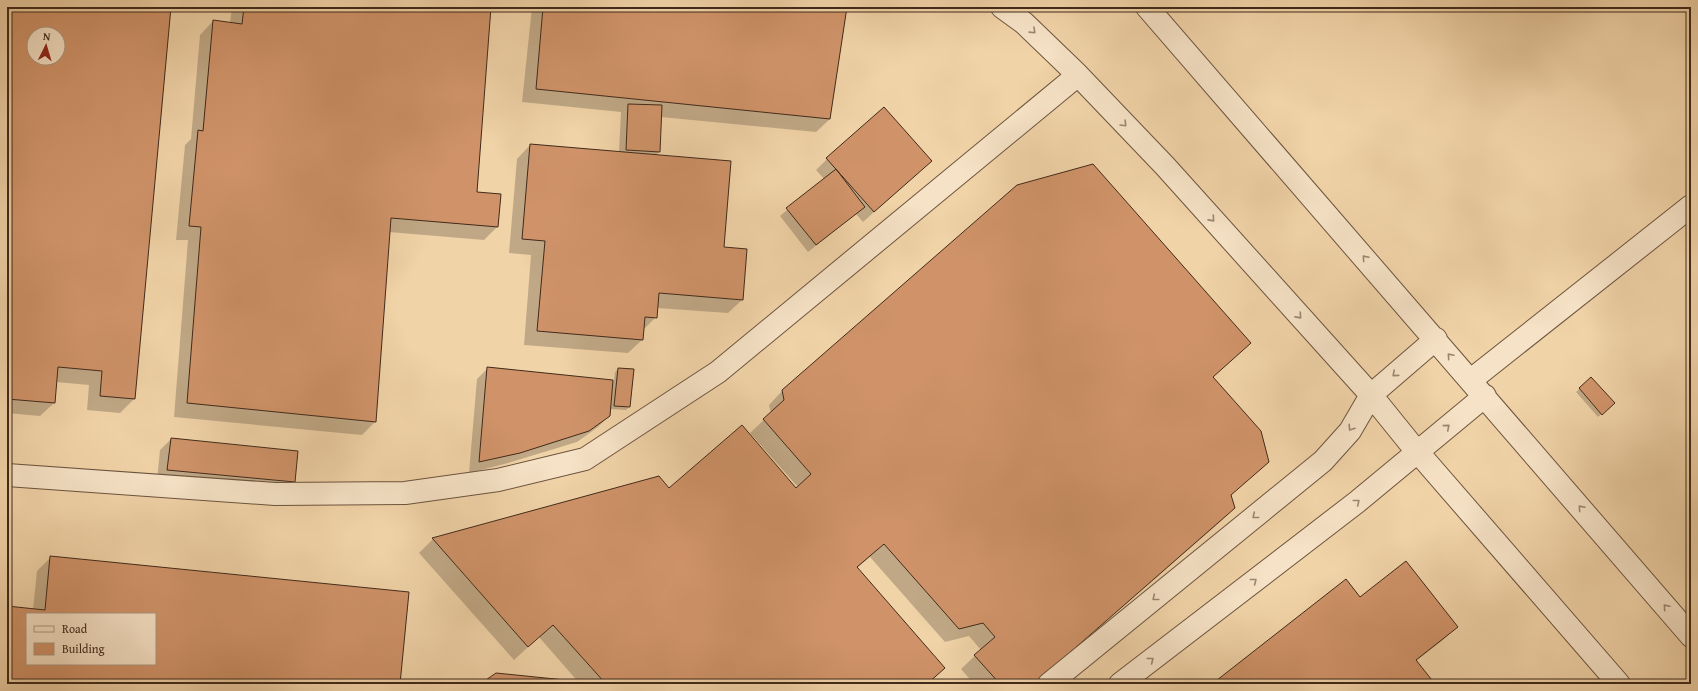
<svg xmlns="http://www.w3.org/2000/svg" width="1698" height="691" font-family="'Gentium Book Plus',serif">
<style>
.shadow{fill:#0003;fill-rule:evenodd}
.building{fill:#d09369;stroke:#402a1a;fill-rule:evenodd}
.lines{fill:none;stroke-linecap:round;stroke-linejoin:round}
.minor-casing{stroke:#6c543e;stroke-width:24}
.minor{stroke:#f6e2c6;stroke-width:22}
.oneway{stroke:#9b8670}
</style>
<rect width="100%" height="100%" fill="#f1d3a8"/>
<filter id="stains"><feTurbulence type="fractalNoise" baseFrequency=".005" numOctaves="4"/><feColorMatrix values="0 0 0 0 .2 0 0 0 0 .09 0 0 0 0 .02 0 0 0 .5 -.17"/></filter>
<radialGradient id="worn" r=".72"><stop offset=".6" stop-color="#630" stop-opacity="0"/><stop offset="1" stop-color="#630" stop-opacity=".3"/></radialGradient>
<path class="shadow" d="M7 7H170L134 399 120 413 87 410 89 385 56 382 54 403 40 416 7 413ZM34 34H58V58H34Z
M232 7H490L476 193 498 226 484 240 389 232 375 422 362 435 174 417 188 240H176L185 145 191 139 200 35 213 21 230 23Z
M532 7H846L830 119 816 132 661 117 659 152 656 155 723 248 742 300 728 313 657 308 656 317 643 330 642 340 628 353 524 345 531 255 509 253 517 159 530 145 619 152 621 112 522 102Z
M827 159 920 171 863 222 856 214 808 252 780 216 824 179 816 170Z
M1250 343 1212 378 1268 462 1230 496 1234 508 1220 522 1034 684H974L961 669 981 650 969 636 945 642 870 557 857 568 944 668 927 684H580L539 637 514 660 419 553 433 539 659 478 669 489H796L798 487 750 433 771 413 769 405 782 391Z
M488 368 614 381 615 372 618 369 633 370 629 407 626 410 610 409 609 416 598 427 577 442 508 463 469 473 477 379Z
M1591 378 1610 407 1598 417 1576 392Z
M171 439 297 452 294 482 283 493 157 480 160 450Z
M51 557 399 684H7V607L33 609 37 571ZM27 614H155V664H27Z
M1360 599 1456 627 1443 640 1416 661 1433 684H1214Z"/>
<path class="building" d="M7 7H171L135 399 100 396 102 371 58 367 55 403 7 399ZM34 34H58V58H34Z
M244 7H491L477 192 501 194 498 227 391 218 376 422 187 403 201 227 189 226 198 130 203 131 213 20 242 24Z
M543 7H847L830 119 536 89Z
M628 104 662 105 660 152 626 150Z
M884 107 932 161 874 212 826 158Z
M530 144 731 161 724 247 747 249 743 300 659 293 657 318 645 317 643 340 537 331 545 241 522 239Z
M1093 164 1251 343 1213 377 1261 431 1269 462 1231 495 1235 508 1034 684H1000L974 655 995 637 983 623 959 629 884 544 857 567 945 668 927 684H606L553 625 528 647 432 538 659 476 669 488 742 425 796 488 811 474 763 419 784 400 782 390 1017 185Z
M836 169 865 207 816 245 786 208Z
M487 367 613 380 610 416 589 431 520 453 479 462Z
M618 368 634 369 630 407 614 406Z
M1591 377 1615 403 1602 415 1579 388Z
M171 438 298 451 295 482 167 470Z
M50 556 409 592 400 684H7V606L45 610ZM27 614H155V664H27Z
M1406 561 1458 627 1416 660 1435 684H1212L1346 579 1360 597Z
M496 673 575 681 577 684H480Z"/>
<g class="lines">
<g class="minor-casing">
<path id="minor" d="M1002 7 1024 23 1078 75 1165 166 1371 395 1409 442 1619 684
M1147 7 1691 636
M1471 380 1691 206
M7 475 275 494 405 493 498 480 585 459 718 372 1078 75
M1049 684 1323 461 1350 431 1371 395 1436 339
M1120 684 1357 502 1485 396"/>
</g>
<use href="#minor" class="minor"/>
</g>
<defs><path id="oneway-chevron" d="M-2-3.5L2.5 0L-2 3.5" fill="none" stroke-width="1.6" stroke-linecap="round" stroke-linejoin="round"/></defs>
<g class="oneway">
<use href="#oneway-chevron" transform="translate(1033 31) rotate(44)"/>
<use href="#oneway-chevron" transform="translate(1124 124) rotate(46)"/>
<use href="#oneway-chevron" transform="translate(1212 219) rotate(48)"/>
<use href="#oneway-chevron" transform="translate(1365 258) rotate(-131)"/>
<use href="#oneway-chevron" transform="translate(1299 316) rotate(48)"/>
<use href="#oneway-chevron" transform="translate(1450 356) rotate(-131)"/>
<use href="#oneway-chevron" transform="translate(1395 374) rotate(139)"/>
<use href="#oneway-chevron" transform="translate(1447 427) rotate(-40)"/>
<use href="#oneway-chevron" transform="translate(1351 428) rotate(123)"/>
<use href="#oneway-chevron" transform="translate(1357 502) rotate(-39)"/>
<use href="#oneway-chevron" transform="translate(1581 508) rotate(-131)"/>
<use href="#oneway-chevron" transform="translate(1255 516) rotate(141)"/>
<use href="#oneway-chevron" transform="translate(1254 581) rotate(-38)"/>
<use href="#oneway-chevron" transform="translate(1155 598) rotate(141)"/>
<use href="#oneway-chevron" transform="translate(1666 607) rotate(-131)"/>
<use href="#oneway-chevron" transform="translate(1151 660) rotate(-38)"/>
</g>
<rect width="1698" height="691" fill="none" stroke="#f1d3a8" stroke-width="24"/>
<rect x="8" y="8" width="1682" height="675" fill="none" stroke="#402a1a" stroke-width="2"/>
<rect x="12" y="12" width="1674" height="667" fill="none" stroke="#402a1a"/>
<rect x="26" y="613" width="130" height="52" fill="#f6e2c6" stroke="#ad9881"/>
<rect x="34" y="626" width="20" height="6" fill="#f6e2c6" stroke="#ad9881"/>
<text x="62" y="633" font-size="12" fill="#402a1a">Road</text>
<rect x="34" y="643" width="20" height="12" fill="#d09369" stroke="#ad9881"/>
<text x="62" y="653" font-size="12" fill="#402a1a">Building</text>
<g transform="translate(46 46) rotate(5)"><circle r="19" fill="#f6e2c6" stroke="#ad9881"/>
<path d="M0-3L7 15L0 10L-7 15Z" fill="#8f2418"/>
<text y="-6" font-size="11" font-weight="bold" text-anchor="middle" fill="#402a1a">N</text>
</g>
<rect width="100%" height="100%" filter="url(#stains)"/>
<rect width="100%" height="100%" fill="url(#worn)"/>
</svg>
